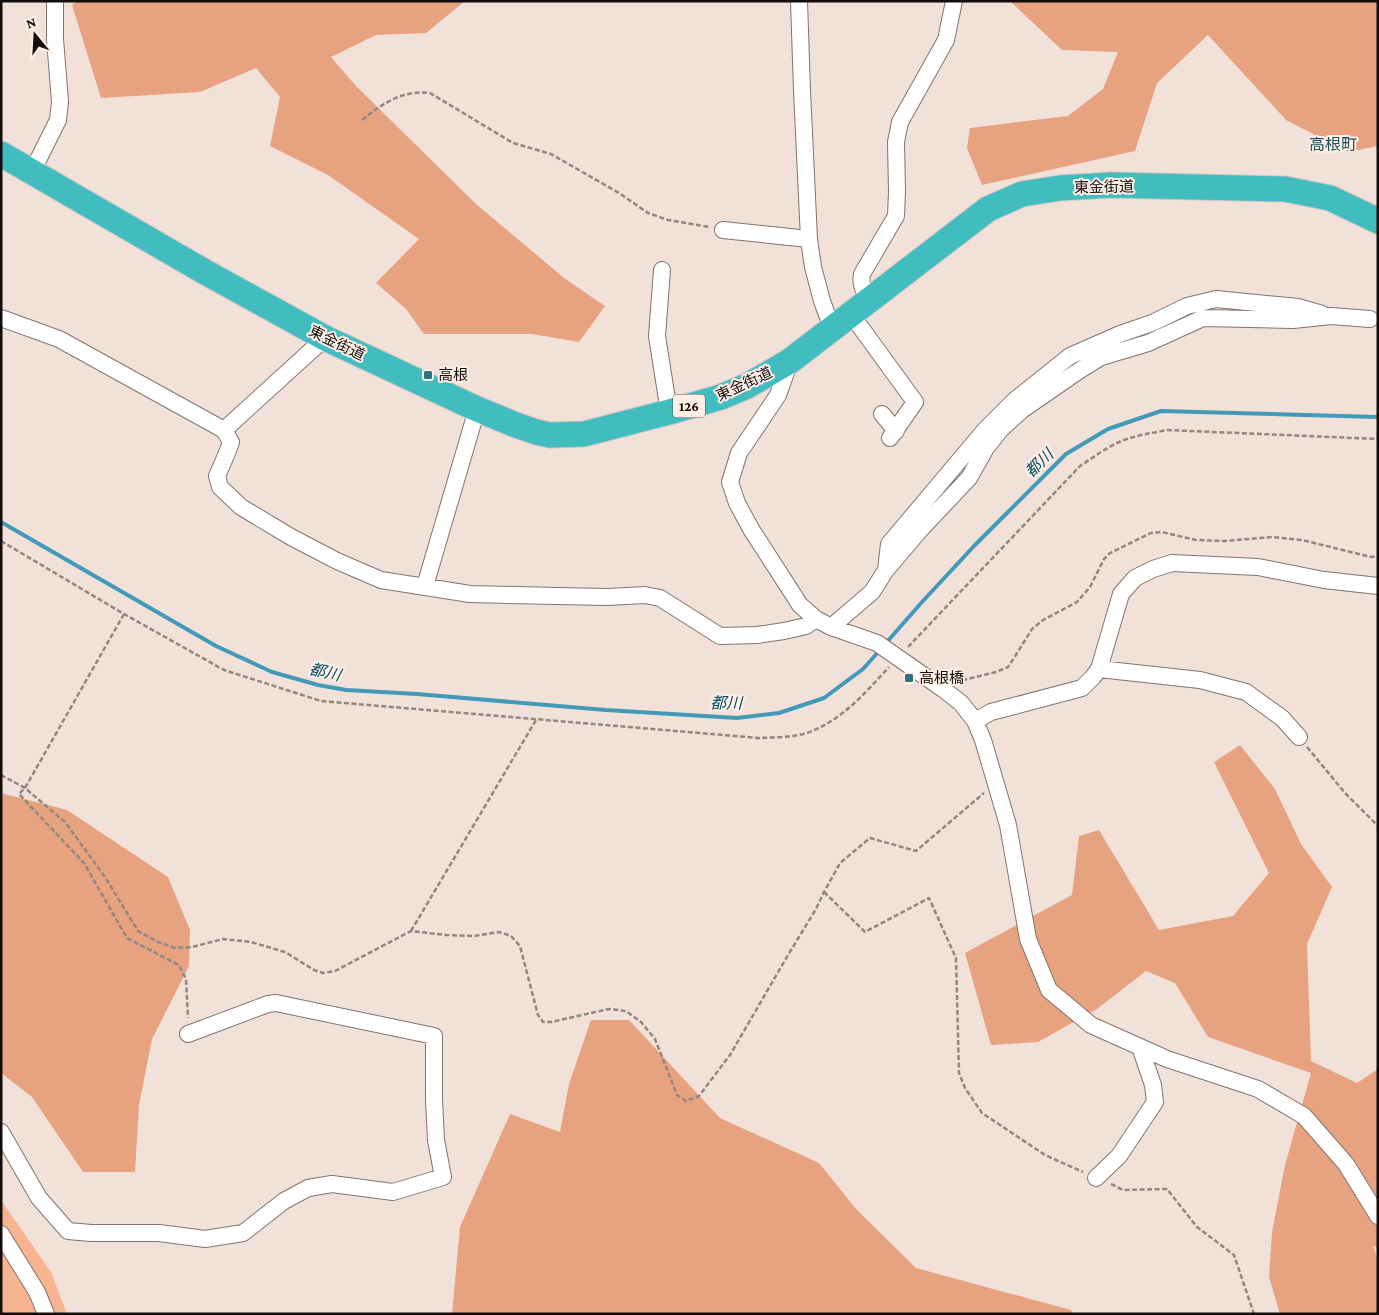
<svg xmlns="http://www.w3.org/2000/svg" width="1379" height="1315" font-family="'Crimson Pro','Noto Sans JP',serif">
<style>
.green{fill:#f7b491}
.forest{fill:#e7a380}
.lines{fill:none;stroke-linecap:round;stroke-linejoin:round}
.stream{stroke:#429ab8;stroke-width:4}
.minor-casing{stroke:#82746d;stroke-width:18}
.highway-casing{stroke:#c6c5c4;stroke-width:27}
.path{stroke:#928681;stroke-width:2.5;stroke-dasharray:5 2.5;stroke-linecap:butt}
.minor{stroke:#fff;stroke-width:16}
.highway{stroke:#41bdc0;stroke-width:25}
.poi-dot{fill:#2c727f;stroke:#feeee6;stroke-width:2}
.labels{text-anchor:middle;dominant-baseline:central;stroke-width:4;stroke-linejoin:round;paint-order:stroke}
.shield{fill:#feeee6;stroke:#59504d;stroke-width:1}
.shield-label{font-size:14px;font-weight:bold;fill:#120d0b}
.street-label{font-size:15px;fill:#120d0b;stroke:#feeee6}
.poi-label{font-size:15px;fill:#120d0b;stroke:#feeee6;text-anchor:start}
.neighbourhood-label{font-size:16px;fill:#19525d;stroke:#feeee6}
.water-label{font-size:16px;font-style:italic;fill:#004f64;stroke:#feeee6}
</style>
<rect width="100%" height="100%" fill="#f1e1d9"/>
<path class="green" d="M1 1200 51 1272 67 1314H1Z"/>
<path class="forest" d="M77 1H465L426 33 376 35 331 57 356 86 476 204 564 278 605 306 579 342 532 334H424L406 309 376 283 419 239 328 175 270 146 280 97 256 68 200 92 101 98 72 5Z
M1010 1H1378V146L1348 152 1286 120 1208 35 1157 83 1135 151 982 185 967 148 970 128 1068 116 1103 89 1118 52 1062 50Z
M1240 745 1275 789 1301 844 1332 887 1307 944 1311 1061 1357 1083 1378 1069V1247L1373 1246 1378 1259V1314H1280L1269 1277 1272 1232 1285 1165 1311 1073 1208 1037 1175 983 1146 971 1097 1009 1038 1042 991 1045 965 953 1072 895 1079 836 1099 830 1159 930 1233 916 1269 873 1214 762Z
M1 793 67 810 168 877 190 930 189 966 152 1039 139 1105 135 1172H83L32 1097 1 1073Z
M591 1020H629L720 1118 819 1163 857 1210 916 1268 1071 1310 1073 1314H452L460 1227 510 1114 560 1132 569 1084Z"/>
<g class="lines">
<path class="stream" d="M1 522 216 646 272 672 318 685 346 690 417 694 606 710 737 718 779 713 824 698 863 669 880 650
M886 643 922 602 975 545 1066 454 1108 429 1161 411 1378 417"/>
<g class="minor-casing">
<path id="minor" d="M799 1 802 91 809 239 813 267 822 301 832 328
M32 172 58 120 60 102 55 39V1
M723 230 809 239
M662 270 657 336 669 412
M870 299C863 290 860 285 862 274L896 216 897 191 896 142 900 122 946 40 954 1
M851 314 915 402 890 438
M1 318 59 339 224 430 231 442 227 453 217 476 220 487 241 507 291 537 337 561 381 580 470 594 557 596 608 597 645 595 660 598 720 636 757 635 784 631 806 626 816 619
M790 361 778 395 739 453 730 482 737 503 751 529 800 605 816 619 831 627 877 643 943 689 961 703 975 721 983 740 1008 825 1028 939 1049 990 1091 1025 1167 1059 1258 1089 1304 1116 1346 1164 1378 1216
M882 414 896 431
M224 430 325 338
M886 570 889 544 985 430 1015 400 1070 356 1120 334 1152 323 1187 306 1216 299 1298 307 1322 314
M425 586 477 409
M831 627 872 592 886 570 920 530 969 478 986 448 1001 429 1022 410 1080 370 1101 357 1148 343 1203 318 1293 320 1331 316 1370 319
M1099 669 1200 680 1246 692 1282 718 1299 737
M975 721 991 712 1082 688 1093 677 1099 669 1121 594 1135 578 1153 569 1172 563 1258 567 1324 580 1378 586
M1 1132 39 1198 68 1231 91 1233H159L205 1239 243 1233 284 1201 308 1188 332 1184 393 1192 443 1177 436 1140 434 1100V1036L276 1003 268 1004 188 1034
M1096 1178 1119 1156 1155 1102 1153 1085 1140 1047
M1 1234 37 1292 46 1314"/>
</g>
<g class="highway-casing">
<path id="highway" d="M1 154 205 272 325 338 477 409 516 425 536 432 550 435 584 434 669 412 721 397 747 386 790 361 988 209 1022 194 1060 188 1111 185 1285 189 1330 198 1378 221"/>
</g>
<path class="path" d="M362 120C384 103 401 90 430 93L513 143 551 154 619 193 648 213 668 220 709 227
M1 541 124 614 224 670 321 701 759 738C776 737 796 738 812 731 844 718 866 692 889 667
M124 614 25 788 19 794 84 863 127 938 179 965 186 979 188 1018
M908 647 1080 466C1094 457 1108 446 1124 440 1138 435 1152 433 1167 430L1378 439
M955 682 996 672 1008 667 1014 658 1032 629 1043 620 1077 602 1090 587 1104 559 1110 553 1151 533 1162 532 1196 540 1225 541 1272 537 1302 540 1371 557 1378 556
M1307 747 1345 793 1378 826
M1 775 25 788 65 822 105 877 138 931 158 942 175 948 192 947 223 939 251 942 285 952 314 970 323 973 335 971 411 931 446 935 474 936 499 932 511 936 520 946 538 1015 543 1022H551L609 1009 626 1011 641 1022 655 1039 677 1095 686 1101 699 1096 730 1055 788 955 816 909 824 892 840 863 870 838 916 851 984 793
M824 892 865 932 929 898 956 958 959 1073 965 1088 982 1113 1045 1155 1083 1172
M411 931 536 720
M1111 1184 1123 1190 1167 1189 1197 1227 1234 1255 1254 1314"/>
<use href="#minor" class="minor"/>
<use href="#highway" class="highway"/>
</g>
<g class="poi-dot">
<rect x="423" y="370" width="10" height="10" rx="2.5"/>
<rect x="904" y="673" width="10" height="10" rx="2.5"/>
</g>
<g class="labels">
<rect class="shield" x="673" y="394.5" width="32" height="23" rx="4"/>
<g class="shield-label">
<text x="689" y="406">126</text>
</g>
<g class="street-label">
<text transform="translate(1104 187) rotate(-1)">東金街道</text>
<text transform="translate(337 343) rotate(26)">東金街道</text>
<text transform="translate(744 384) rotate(-25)">東金街道</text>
</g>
<g class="poi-label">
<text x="438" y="375">高根</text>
<text x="919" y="678">高根橋</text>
</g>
<g class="neighbourhood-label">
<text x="1333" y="144">高根町</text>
</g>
<g class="water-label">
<text transform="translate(1039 463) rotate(-45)">都川</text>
<text transform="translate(325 672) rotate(13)">都川</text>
<text transform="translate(726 703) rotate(1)">都川</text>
</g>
</g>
<rect width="1379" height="1315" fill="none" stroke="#120d0b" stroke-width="5"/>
<g transform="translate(35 35) rotate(342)" stroke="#feeee6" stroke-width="4" paint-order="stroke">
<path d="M0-4L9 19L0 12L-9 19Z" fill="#120d0b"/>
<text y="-8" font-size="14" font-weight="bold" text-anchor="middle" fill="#120d0b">N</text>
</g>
</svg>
